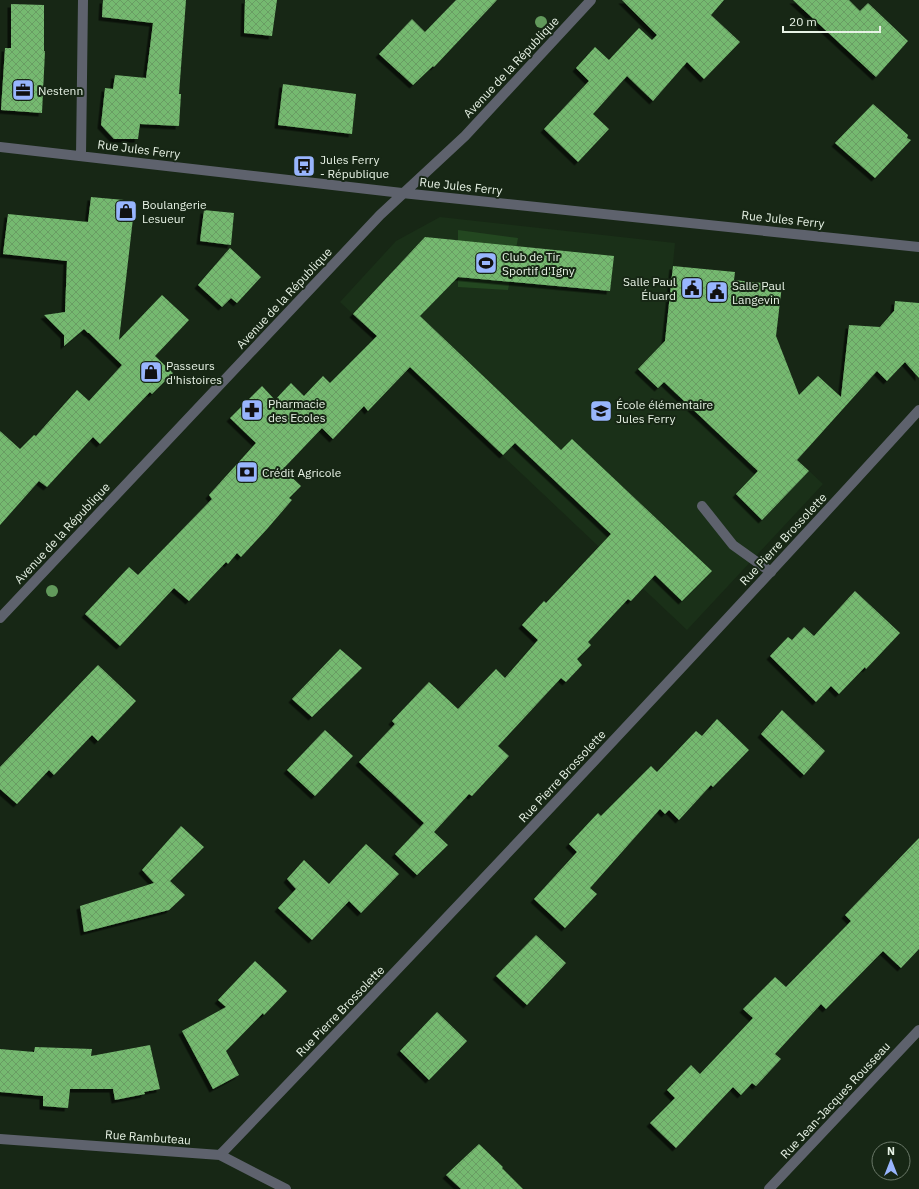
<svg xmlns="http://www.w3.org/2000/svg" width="919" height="1189" font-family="'IBM Plex Sans',sans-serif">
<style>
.built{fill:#1a3018}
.garden{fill:#234720}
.building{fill:url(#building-cross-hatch);filter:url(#shadow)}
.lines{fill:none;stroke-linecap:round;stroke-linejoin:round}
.lane{stroke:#5e626d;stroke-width:10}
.street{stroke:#5e626d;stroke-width:10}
.tree{fill:#629a5c}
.labels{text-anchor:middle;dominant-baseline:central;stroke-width:4;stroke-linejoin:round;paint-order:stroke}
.street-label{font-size:12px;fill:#e7f2e5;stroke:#172715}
.poi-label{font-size:12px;fill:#e7f2e5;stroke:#172715;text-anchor:start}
</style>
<defs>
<pattern id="building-cross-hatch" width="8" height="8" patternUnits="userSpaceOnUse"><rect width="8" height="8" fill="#75b96f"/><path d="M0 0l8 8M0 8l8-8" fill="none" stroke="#699d64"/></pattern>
<filter id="shadow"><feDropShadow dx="-3.5" dy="3.5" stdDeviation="0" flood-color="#0009"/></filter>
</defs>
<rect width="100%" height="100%" fill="#172715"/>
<path class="built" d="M440 217 675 243 666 336 823 484 687 630 340 302 396 241Z"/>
<path class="garden" d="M458 230 518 238 508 290 458 287Z"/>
<path class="building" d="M103 0H186L179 94H181L179 126 140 124 138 139H114L101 125 105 88 113 89 115 75 146 78 153 23 102 17Z
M245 0H277L272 36 244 33Z
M456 0H497L434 67 433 66 413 85 379 54 412 19 425 32Z
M622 0H724L711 15 740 42 704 79 687 62 653 101 627 76 593 114 609 129 578 162 544 129 589 81 576 68 595 47 609 60 639 28 652 40 657 35Z
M793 0H849L860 11 868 3 908 41 876 77Z
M11 4 44 5V51H45L42 113 1 110 5 48H11Z
M283 84 356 94 352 134 278 125Z
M873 104 908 135 907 138 911 140 875 178 835 143Z
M91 197 135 201 119 340 162 295 189 320 155 356 173 373 152 394 150 392 100 444 93 437 47 487 39 481 0 525V431L20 449 34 435 36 436 77 390 89 401 122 365 89 333H88L84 329 64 346V335L44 315 65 312 67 261 3 254 8 214 88 222Z
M204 210 234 213 231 245 200 241Z
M425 237 614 256 610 291 458 277 420 316 561 450 572 439 712 571 682 601 655 575 631 601 628 599 588 642 591 645 577 659 582 665 566 682 561 678 498 746 509 756 472 796 469 794 434 832 448 845 417 875 395 854 424 823 359 762 395 724 392 721 429 682 458 709 496 669 505 678 538 640 522 625 544 601 546 603 611 534 515 443 503 455 410 367 368 411 364 406 333 439 322 428 283 469 301 486 289 498 292 500 267 529 241 557 237 553 228 564 226 562 189 601 174 588 120 646 85 614 129 567 138 575 212 499 209 495 256 443 230 418 262 386 275 400 291 383 304 396 323 376 330 383 377 336 353 314Z
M230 248 261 277 237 303 231 298 222 307 198 285Z
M673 266 735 272 734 280 782 285 776 336 799 395 818 376 841 397 849 325 880 327 894 311 895 301 919 303V378L905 362 887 381 877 371 797 460 809 471 762 520 736 494 758 471 664 382 658 388 638 369 665 341Z
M855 591 900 633 866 669 865 667 839 694 831 686 816 702 770 656 788 637 792 640 804 627 814 636Z
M340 649 362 668 312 717 292 699Z
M98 665 136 701 98 741 92 735 54 775 49 770 17 804 0 789V767Z
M782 710 825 751 804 775 761 734Z
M717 719 749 750 713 787 711 785 679 820 669 810 665 814 660 809 590 888 597 894 565 928 534 899 577 852 569 844 598 813 601 816 651 766 657 772 696 731 702 736Z
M325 730 353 756 315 796 287 770Z
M181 826 204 847 170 881 185 895 169 910 84 932 80 906 154 883 142 870Z
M919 838V949L901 968 883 951 826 1009 821 1004 775 1054 781 1059 756 1086 752 1083 741 1095 733 1087 676 1148 650 1123 675 1098 667 1090 691 1065 700 1074 753 1018 743 1009 775 977 786 987 851 921 845 915Z
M366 844 399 874 361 913 349 901 312 940 278 908 296 889 287 879 304 860 329 884Z
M536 935 566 963 527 1005 496 976Z
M255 961 287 991 264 1015 263 1013 226 1051 239 1075 213 1089 182 1031 226 1007 218 1000Z
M437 1012 467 1041 429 1080 400 1051Z
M150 1045 160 1089 144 1092 145 1094 115 1100 113 1089H70L68 1108 43 1106V1096L0 1092V1049L34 1052 35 1047 92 1049 91 1056Z
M479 1144 503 1167 502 1168 523 1189H461L446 1175Z"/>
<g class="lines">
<path class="lane" d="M702 506 733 545 771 572"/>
<path class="street" d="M0 147 402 193 919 247
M81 156 83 0
M0 618 380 215 465 136 591 0
M0 1139 220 1155 286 1189
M220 1155C456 909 690 662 919 410
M769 1189 919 1030"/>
</g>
<g class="tree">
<circle cx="541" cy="22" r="6"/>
<circle cx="52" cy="591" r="6"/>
</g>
<defs>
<g id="office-square" transform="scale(1.15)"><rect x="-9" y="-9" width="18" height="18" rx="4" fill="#98b5fd" stroke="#172715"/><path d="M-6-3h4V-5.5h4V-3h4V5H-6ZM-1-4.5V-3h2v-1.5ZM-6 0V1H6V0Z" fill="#111"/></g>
<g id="bus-square" transform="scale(1.15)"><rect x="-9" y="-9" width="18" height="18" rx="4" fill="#98b5fd" stroke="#172715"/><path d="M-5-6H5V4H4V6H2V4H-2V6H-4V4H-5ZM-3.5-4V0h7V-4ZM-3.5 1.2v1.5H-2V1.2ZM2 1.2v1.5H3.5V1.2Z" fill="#111"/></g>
<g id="shop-square" transform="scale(1.15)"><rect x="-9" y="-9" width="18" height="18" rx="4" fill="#98b5fd" stroke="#172715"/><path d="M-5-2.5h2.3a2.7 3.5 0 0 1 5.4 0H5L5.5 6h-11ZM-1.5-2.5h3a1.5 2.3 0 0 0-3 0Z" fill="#111"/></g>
<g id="stadium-square" transform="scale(1.15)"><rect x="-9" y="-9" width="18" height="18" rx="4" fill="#98b5fd" stroke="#172715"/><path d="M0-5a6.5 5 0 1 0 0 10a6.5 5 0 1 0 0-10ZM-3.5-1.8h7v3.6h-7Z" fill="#111"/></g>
<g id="civic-square" transform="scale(1.15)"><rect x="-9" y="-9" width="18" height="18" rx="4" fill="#98b5fd" stroke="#172715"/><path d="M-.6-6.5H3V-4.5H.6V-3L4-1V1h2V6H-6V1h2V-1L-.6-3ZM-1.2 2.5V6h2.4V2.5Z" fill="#111"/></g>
<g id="pharmacy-square" transform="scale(1.15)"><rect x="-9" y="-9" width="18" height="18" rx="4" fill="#98b5fd" stroke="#172715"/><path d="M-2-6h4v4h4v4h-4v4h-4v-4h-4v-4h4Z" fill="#111"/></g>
<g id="school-square" transform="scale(1.15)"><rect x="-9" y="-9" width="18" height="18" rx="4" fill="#98b5fd" stroke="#172715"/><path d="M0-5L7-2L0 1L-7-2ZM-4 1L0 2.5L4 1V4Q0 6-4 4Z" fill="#111"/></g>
<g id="bank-square" transform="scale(1.15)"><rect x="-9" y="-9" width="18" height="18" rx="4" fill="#98b5fd" stroke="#172715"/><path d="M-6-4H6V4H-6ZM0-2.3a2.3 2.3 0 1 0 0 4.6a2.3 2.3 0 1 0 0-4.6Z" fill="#111"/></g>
</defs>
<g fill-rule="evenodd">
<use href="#office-square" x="23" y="90"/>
<use href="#bus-square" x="304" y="166"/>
<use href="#shop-square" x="126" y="211"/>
<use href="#stadium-square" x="486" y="263"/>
<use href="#civic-square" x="692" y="288"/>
<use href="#civic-square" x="717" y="292"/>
<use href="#shop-square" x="151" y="372"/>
<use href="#pharmacy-square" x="252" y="410"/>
<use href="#school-square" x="601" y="411"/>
<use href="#bank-square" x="247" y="472"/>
</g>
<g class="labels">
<g class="street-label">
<text transform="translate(511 67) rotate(-47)">Avenue de la République</text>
<text transform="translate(139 149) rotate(7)">Rue Jules Ferry</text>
<text transform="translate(461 186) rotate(6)">Rue Jules Ferry</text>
<text transform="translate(783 219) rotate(6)">Rue Jules Ferry</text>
<text transform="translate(284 298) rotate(-47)">Avenue de la République</text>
<text transform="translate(62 533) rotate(-47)">Avenue de la République</text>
<text transform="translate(783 539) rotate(-47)">Rue Pierre Brossolette</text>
<text transform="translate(562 776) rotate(-47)">Rue Pierre Brossolette</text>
<text transform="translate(340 1011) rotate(-46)">Rue Pierre Brossolette</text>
<text transform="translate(835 1100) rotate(-47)">Rue Jean-Jacques Rousseau</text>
<text transform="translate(148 1137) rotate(4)">Rue Rambuteau</text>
</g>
<g class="poi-label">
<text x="38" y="90">Nestenn</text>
<text x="320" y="159">Jules Ferry<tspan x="320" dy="14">- République</tspan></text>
<text x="142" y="204">Boulangerie<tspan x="142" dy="14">Lesueur</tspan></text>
<text x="502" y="256">Club de Tir<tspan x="502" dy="14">Sportif d'Igny</tspan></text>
<text x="676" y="281" text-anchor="end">Salle Paul<tspan x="676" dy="14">Éluard</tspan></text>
<text x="732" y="285">Salle Paul<tspan x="732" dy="14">Langevin</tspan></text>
<text x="166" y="365">Passeurs<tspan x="166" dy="14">d'histoires</tspan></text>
<text x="268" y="403">Pharmacie<tspan x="268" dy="14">des Ecoles</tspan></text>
<text x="616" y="404">École élémentaire<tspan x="616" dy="14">Jules Ferry</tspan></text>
<text x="262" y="472">Crédit Agricole</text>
</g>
</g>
<g transform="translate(891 1161)"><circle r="19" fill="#172715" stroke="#6a7868"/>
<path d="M0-3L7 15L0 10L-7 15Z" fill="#98b5fd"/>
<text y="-6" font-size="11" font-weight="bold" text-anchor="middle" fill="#e7f2e5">N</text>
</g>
<path d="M783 26v6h97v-6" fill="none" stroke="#e7f2e5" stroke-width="2"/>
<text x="789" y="26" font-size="12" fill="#e7f2e5" stroke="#172715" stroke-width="3" paint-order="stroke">20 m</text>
</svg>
